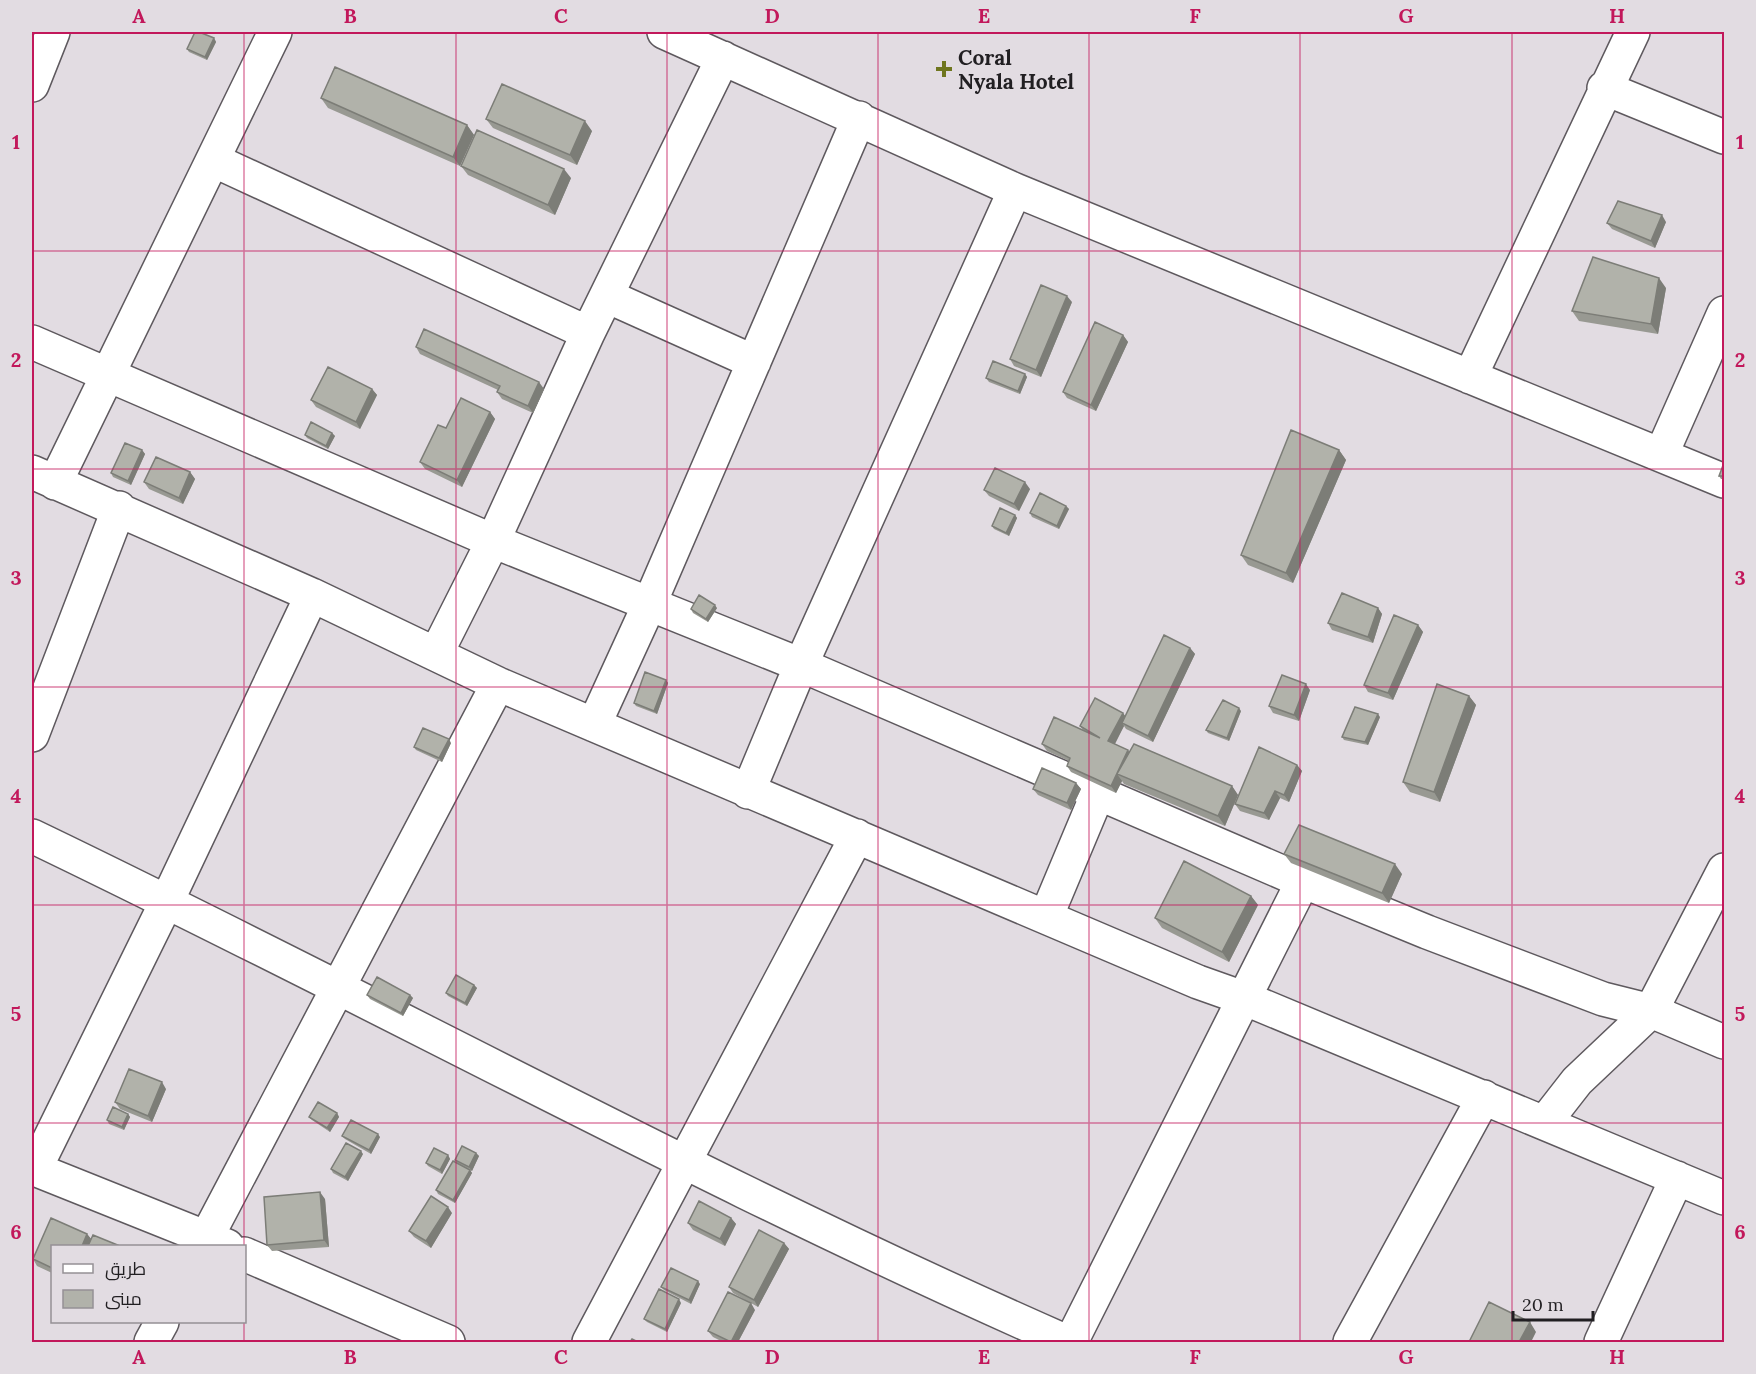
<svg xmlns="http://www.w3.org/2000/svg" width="1756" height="1374" font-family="Lora,Cairo,serif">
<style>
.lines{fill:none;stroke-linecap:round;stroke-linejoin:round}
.minor-casing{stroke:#5e595e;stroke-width:36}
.minor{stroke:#fff;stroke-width:33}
.wall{fill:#989992}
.shaded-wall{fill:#7c7d77}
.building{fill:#b1b2aa;stroke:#7c7d77;stroke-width:1.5}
.grid{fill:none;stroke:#c2185b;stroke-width:1.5;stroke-opacity:0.55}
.poi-dot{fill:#6f761f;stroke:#e2dce2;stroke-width:2}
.labels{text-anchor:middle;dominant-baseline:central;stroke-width:4.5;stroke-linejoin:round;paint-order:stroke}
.poi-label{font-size:21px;font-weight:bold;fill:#211f22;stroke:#e2dce2;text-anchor:start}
.neatline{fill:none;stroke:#c2185b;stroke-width:2}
.grid-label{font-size:20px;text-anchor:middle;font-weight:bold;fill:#c2185b}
</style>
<rect width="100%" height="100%" fill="#e2dce2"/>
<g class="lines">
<g class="minor-casing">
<path id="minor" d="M664 32 1015 190 1724 481
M32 85 53 32
M1604 88 1724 137
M213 160 588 333
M607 296 754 362
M32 342 493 541 801 665 1293 877 1427 932 1603 999 1651 1011 1724 1042
M1470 377 1633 32
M1662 453 1724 313
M32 472 312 595 498 684 1198 982 1246 999 1724 1198
M55 483 275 32
M436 654 493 541 588 333 723 58
M594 725 649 605 859 118
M32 735 119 508
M748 792 801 665 1015 190
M32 836C378 1002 715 1188 1067 1342
M1046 917 1098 793
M1545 1122 1577 1081 1651 1011 1724 870
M32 1168 227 1246
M35 1169 167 901 312 595
M202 1246 498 684
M244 1254 448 1342
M151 1342 162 1322
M589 1342 857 836
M1071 1342 1303 881
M1350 1342 1484 1097
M1601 1342 1677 1178"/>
</g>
<use href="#minor" class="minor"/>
</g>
<path class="wall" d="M214 38 216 42 207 60 189 52 187 49Z
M321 98 467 125 474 135 460 166 328 108Z
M486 119 592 131 577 165 493 128Z
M461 166 571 178 555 215 468 175Z
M1666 222 1655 248 1612 229 1607 223Z
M1666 288 1658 334 1579 321 1572 311Z
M1072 302 1041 377 1014 366 1010 359Z
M1123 335 1128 342 1096 411 1067 398 1063 392Z
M416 347 544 389 533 413 502 399 497 392 498 390 420 354Z
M1025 374 1027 377 1020 394 989 382 986 378Z
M372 389 377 395 360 429 316 407 311 400Z
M490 412 495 419 462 487 425 469 420 462Z
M332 433 335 436 328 449 307 438 305 435Z
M142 450 145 454 131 485 113 477 111 473Z
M1339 450 1346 460 1293 583 1248 565 1241 555Z
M1725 460V479H1721L1719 476Z
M190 472 195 479 183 504 149 489 144 482Z
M1030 489 1019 511 989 496 984 490Z
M1066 506 1069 509 1059 529 1032 517 1030 513Z
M1015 515 1017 518 1009 536 994 529 992 526Z
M717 608 708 622 693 613 691 609Z
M1378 608 1382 614 1373 643 1332 630 1328 623Z
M1418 625 1423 632 1393 700 1368 692 1364 685Z
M1190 648 1195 654 1153 742 1126 729 1124 726 1114 744 1128 750 1129 753 1232 786 1238 795 1225 826 1124 784 1122 781 1116 793 1071 772 1067 766 1069 761 1047 751 1042 744 1083 730 1080 726 1123 713 1125 716Z
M666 680 668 683 657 714 636 706 634 703Z
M1310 690 1299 721 1273 713 1269 706Z
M1469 696 1476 705 1440 802 1410 792 1403 782Z
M1241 711 1229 741 1208 733 1206 730Z
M1380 717 1368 745 1344 740 1342 737Z
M451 743 442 762 416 750 414 747Z
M1297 765 1302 771 1289 802 1280 798 1269 820 1240 811 1235 804Z
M1076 783 1081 789 1071 810 1038 795 1033 789Z
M1284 854 1402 874 1389 903 1291 863Z
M1251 896 1258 905 1229 962 1162 928 1155 918Z
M474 985 477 988 467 1006 448 996 446 993Z
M367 995H410L413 998 403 1016 370 999Z
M166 1089 152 1122 120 1109 115 1102Z
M337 1113 339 1117 330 1132 312 1120 309 1117Z
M128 1114 130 1117 124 1130 109 1124 107 1120Z
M342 1136 380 1137 371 1154 345 1139Z
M476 1153 479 1156 472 1171 465 1167 470 1170 472 1173 455 1203 438 1194 436 1190 456 1163 455 1160Z
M363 1154 348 1181 333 1173 331 1169Z
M448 1155 450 1159 442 1174 428 1166 426 1163Z
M325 1199 329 1247 272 1251 267 1245Z
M452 1213 431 1248 414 1237 409 1231Z
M51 1218 87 1234 91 1239 93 1235 120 1246H52V1273L37 1266 33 1259Z
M731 1218 736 1224 725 1246 693 1230 688 1223Z
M784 1243 789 1249 758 1307 733 1293 729 1287Z
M700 1284 691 1304 664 1290 661 1287Z
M681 1303 667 1332 647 1322 644 1319Z
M755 1310 738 1342H723L713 1337 708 1331Z"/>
<path class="shaded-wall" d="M214 38 216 42 207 60 205 57Z
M585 121 592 131 577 165 570 155Z
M467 125 474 135 460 166 453 157Z
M564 169 571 178 555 215 548 205Z
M1662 215 1666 222 1655 248 1651 241Z
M1659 278 1666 288 1658 334 1651 324Z
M1067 296 1072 302 1041 377 1036 370Z
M1123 335 1128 342 1096 411 1091 405Z
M1025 374 1027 377 1020 394 1018 391Z
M539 382 544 389 533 413 528 406Z
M372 389 377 395 360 429 356 422Z
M490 412 495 419 462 487 457 480Z
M332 433 335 436 328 449 326 446Z
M142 450 145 454 131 485 128 481Z
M1339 450 1346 460 1293 583 1286 573Z
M190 472 195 479 183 504 179 498Z
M1025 482 1030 489 1019 511 1014 504Z
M1066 506 1069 509 1059 529 1057 526Z
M1015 515 1017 518 1009 536 1006 533Z
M715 605 717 608 708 622 706 619Z
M1378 608 1382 614 1373 643 1368 637Z
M1418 625 1423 632 1393 700 1388 693Z
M1190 648 1195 654 1153 742 1148 736Z
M666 680 668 683 657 714 654 711Z
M1306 684 1310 690 1299 721 1294 715Z
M1469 696 1476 705 1440 802 1434 792Z
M1239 708 1241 711 1229 741 1227 738Z
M1123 713 1128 720 1122 723 1124 726 1113 748 1108 741Z
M1378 714 1380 717 1368 745 1365 742Z
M449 739 451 743 442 762 439 758Z
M1128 750 1132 757 1117 774Z
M1297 765 1302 771 1289 802 1284 795Z
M1117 774 1122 781 1116 793 1111 786Z
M1076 783 1081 789 1071 810 1067 803Z
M1232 786 1238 795 1225 826 1218 816Z
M1275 791 1280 798 1269 820 1264 813Z
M1395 864 1402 874 1389 903 1382 893Z
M1251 896 1258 905 1229 962 1222 952Z
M474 985 477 988 467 1006 465 1003Z
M410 995 413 998 403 1016 401 1013Z
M162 1082 166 1089 152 1122 148 1116Z
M337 1113 339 1117 330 1132 327 1128Z
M128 1114 130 1117 124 1130 122 1127Z
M378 1134 380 1137 371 1154 369 1150Z
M361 1151 363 1154 348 1181 345 1177Z
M476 1153 479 1156 472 1171 469 1167Z
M448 1155 450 1159 442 1174 440 1170Z
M470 1170 472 1173 455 1203 453 1200Z
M320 1192 325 1199 329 1247 324 1240Z
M448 1207 452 1213 431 1248 426 1241Z
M731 1218 736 1224 725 1246 720 1239Z
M87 1234 92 1240 89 1246H82Z
M784 1243 789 1249 758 1307 754 1300Z
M698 1281 700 1284 691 1304 689 1300Z
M679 1299 681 1303 667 1332 665 1329Z
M751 1303 755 1310 738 1342H731Z
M1530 1322 1536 1332 1531 1342H1519Z"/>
<path class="building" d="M195 32H199L214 38 205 57 187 49Z
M335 67 467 125 453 157 321 98Z
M502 84 585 121 570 155 486 119Z
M477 130 564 169 548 205 461 166Z
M1618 201 1662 215 1651 241 1607 223Z
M1593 257 1659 278 1651 324 1572 311Z
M1041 285 1067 296 1036 370 1010 359Z
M1095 322 1123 335 1091 405 1063 392Z
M424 329 539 382 528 406 497 392 500 386 416 347Z
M993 361 1025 374 1018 391 986 378Z
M328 367 372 389 356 422 311 400Z
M461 398 490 412 457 480 420 462 438 425 446 428Z
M311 422 332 433 326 446 305 435Z
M1291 430 1339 450 1286 573 1241 555Z
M125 443 142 450 128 481 111 473Z
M156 457 190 472 179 498 144 482Z
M1725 460V476H1719Z
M995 468 1025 482 1014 504 984 490Z
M1040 493 1066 506 1057 526 1030 513Z
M1000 508 1015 515 1006 533 992 526Z
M1342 593 1378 608 1368 637 1328 623Z
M699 595 715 605 706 619 691 609Z
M1394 615 1418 625 1388 693 1364 685Z
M1164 635 1190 648 1148 736 1122 723Z
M645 672 666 680 654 711 634 703Z
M1282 675 1306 684 1294 715 1269 706Z
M1437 684 1469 696 1434 792 1403 782Z
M1095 698 1123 713 1108 741 1128 750 1111 786 1067 766 1070 758 1042 744 1054 717 1100 738 1080 726Z
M1223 700 1239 708 1227 738 1206 730Z
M1355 707 1378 714 1365 742 1342 737Z
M423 728 449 739 439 758 414 747Z
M1134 744 1232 786 1218 816 1117 774Z
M1259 747 1297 765 1284 795 1275 791 1264 813 1235 804Z
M1042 768 1076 783 1067 803 1033 789Z
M1299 825 1395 864 1382 893 1284 854Z
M1184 861 1251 896 1222 952 1155 918Z
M456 975 474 985 465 1003 446 993Z
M377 977 410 995 401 1013 367 995Z
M129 1069 162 1082 148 1116 115 1102Z
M318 1102 337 1113 327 1128 309 1117Z
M113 1107 128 1114 122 1127 107 1120Z
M351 1120 378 1134 369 1150 342 1136Z
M346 1143 361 1151 345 1177 331 1169Z
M462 1146 476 1153 469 1167 455 1160Z
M434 1148 448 1155 440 1170 426 1163Z
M453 1161 470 1170 453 1200 436 1190Z
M320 1192 324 1240 267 1245 264 1197Z
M431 1196 448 1207 426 1241 409 1231Z
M699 1201 731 1218 720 1239 688 1223Z
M51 1218 87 1234 82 1246H52V1268L33 1259Z
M759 1230 784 1243 754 1300 729 1287Z
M93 1235 120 1246H88Z
M671 1268 698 1281 689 1300 661 1287Z
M659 1289 679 1299 665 1329 644 1319Z
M728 1292 751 1303 731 1342 708 1331Z
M1489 1302 1530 1322 1519 1342H1469Z
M632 1339 638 1342H630Z"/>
<path class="grid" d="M244 32V1246M456 32V1342M667 32V1342M878 32V1342M1089 32V1342M1300 32V1342M1512 32V1342M32 251H1724M32 469H1724M32 687H1724M32 905H1724M32 1123H1724M244 1322V1342"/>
<path class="poi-dot" d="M941 60h6v6h6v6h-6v6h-6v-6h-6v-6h6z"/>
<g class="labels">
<g class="poi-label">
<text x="958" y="57">Coral<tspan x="958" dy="24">Nyala Hotel</tspan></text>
</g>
</g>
<rect width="1756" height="1374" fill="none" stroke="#e2dce2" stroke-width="66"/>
<rect x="51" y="1245" width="195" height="78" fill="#e2dce2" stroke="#959095" stroke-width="1.5"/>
<rect x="63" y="1264" width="30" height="9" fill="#ffffff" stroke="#959095" stroke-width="1.5"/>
<text x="105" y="1275" font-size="18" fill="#211f22">طريق</text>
<rect x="63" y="1290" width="30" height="18" fill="#b1b2aa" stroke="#959095" stroke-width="1.5"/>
<text x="105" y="1305" font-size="18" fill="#211f22">مبنى</text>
<path d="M1513 1311v9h80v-9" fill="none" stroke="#211f22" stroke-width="3"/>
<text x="1522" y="1311" font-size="18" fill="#211f22" stroke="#e2dce2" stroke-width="4.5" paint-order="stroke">20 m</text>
<rect x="33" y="33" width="1690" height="1308" class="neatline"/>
<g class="grid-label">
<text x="139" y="23">A</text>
<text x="350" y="23">B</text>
<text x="561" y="23">C</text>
<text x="772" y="23">D</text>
<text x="984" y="23">E</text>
<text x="1195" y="23">F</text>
<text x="1406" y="23">G</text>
<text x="1617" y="23">H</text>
<text x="16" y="149">1</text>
<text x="1740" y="149">1</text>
<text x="16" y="367">2</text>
<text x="1740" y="367">2</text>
<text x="16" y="585">3</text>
<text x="1740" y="585">3</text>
<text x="16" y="803">4</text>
<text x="1740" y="803">4</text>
<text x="16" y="1021">5</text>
<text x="1740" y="1021">5</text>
<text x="16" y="1239">6</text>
<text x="1740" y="1239">6</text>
<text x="139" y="1364">A</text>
<text x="350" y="1364">B</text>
<text x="561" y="1364">C</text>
<text x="772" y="1364">D</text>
<text x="984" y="1364">E</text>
<text x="1195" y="1364">F</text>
<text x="1406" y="1364">G</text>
<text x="1617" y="1364">H</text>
</g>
</svg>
